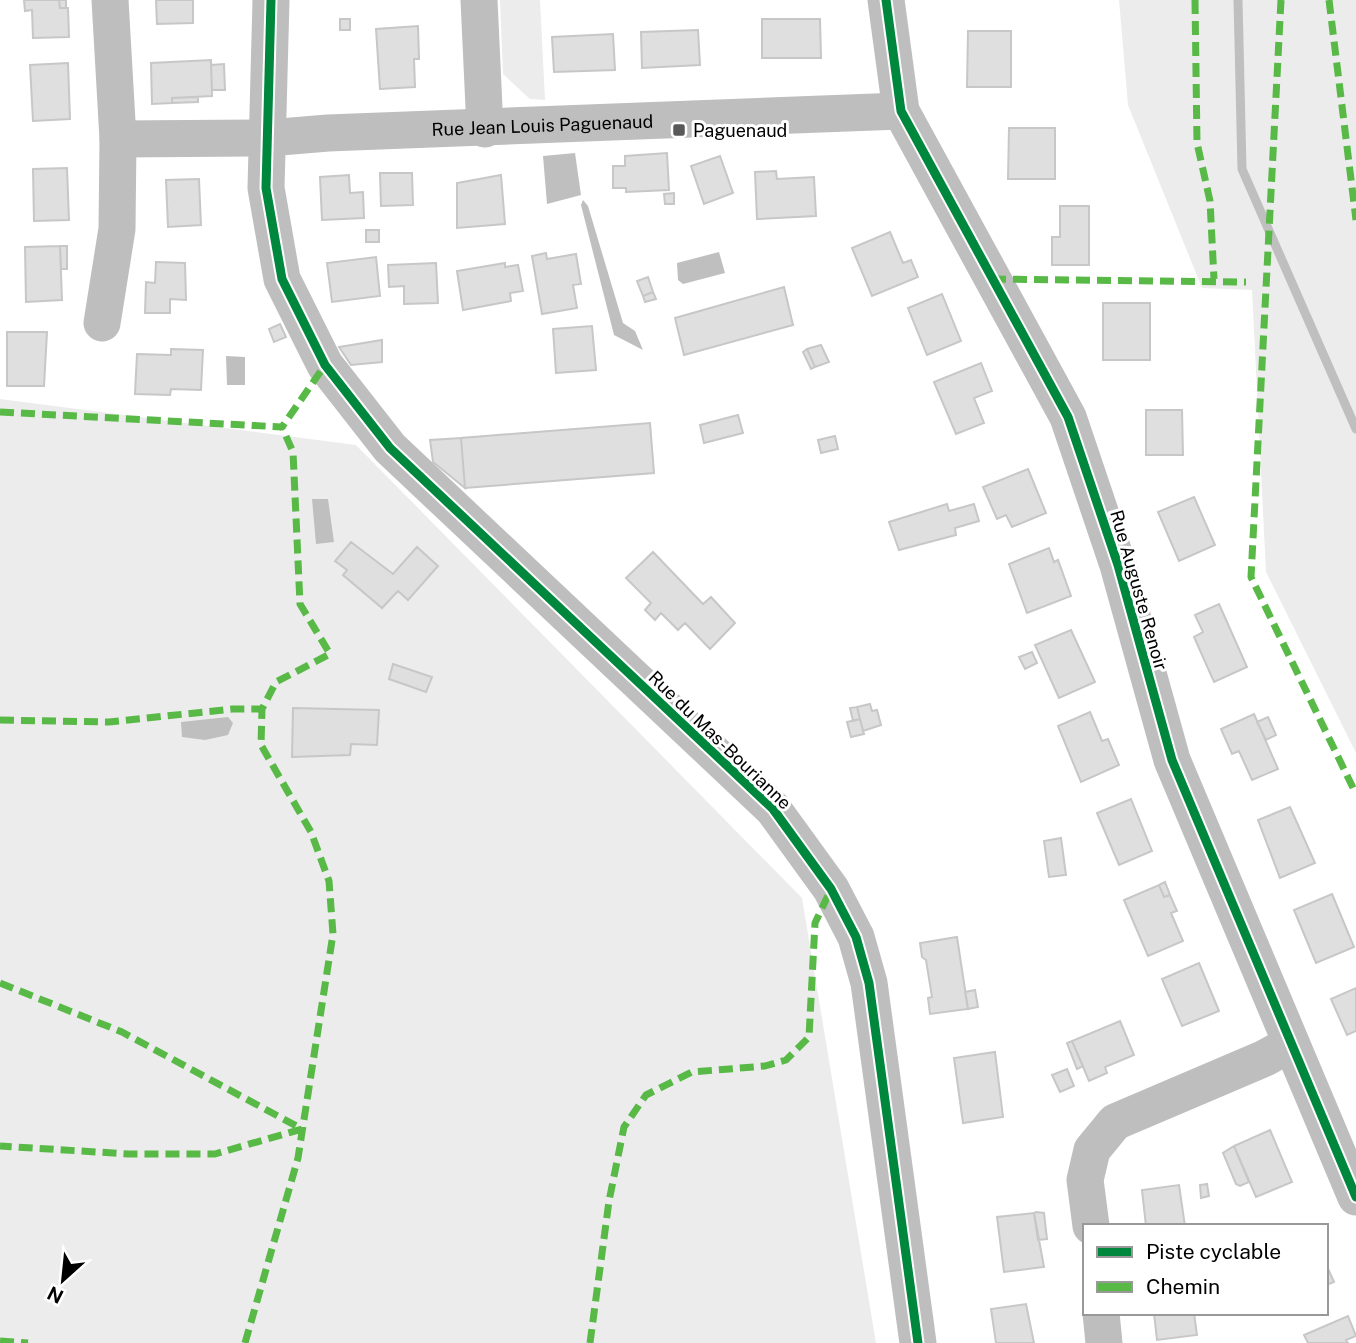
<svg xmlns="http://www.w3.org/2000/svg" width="1356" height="1343" font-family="'Public Sans',sans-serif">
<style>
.green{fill:#ececec}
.water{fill:#bfbfbf}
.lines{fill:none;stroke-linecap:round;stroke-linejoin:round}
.stream{stroke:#bfbfbf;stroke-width:9}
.building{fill:#dfdfdf;stroke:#c7c7c7;stroke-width:2}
.minor{stroke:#bebebe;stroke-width:37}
.quiet{stroke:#58b947;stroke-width:7;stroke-dasharray:14 7;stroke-linecap:butt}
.cycleway-casing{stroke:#fff;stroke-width:13}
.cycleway{stroke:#00873e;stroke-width:9}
.poi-dot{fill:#595959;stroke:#fff;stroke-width:2.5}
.labels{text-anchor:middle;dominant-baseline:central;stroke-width:6;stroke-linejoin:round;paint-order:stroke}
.street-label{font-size:18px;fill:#000;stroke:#fff}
.poi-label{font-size:18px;fill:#000;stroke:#fff;text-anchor:start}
</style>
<rect width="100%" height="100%" fill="#fff"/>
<path class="green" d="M500 0H540L545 100 530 99 503 74Z
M1119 0H1356V753L1266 572 1252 290 1202 288 1128 105Z
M0 399 356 445 802 898 876 1343H0Z"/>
<path class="water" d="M575 153 581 195 547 204 543 156Z
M583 200 588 206 623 323 635 331 643 350 614 335 581 205Z
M719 252 725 273 683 284 678 280 677 263Z
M226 356 245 357V385H227Z
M312 499H328L334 542 316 544Z
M228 717 233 723 228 735 205 740 182 737 181 722Z"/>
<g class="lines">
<path class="stream" d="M1238 0 1242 169 1356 429"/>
</g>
<path class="building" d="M24 0H59L60 8H68L69 37 33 38 32 10 25 11Z
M59 0H66V8H60Z
M156 0H193V23L157 24Z
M340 19H350V30H340Z
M762 19H820L821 58H762Z
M418 26 419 59H414L415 87 380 89 376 29Z
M698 30 700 65 642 68 641 32Z
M968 31H1011V87H967Z
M613 34 615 70 554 72 552 37Z
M211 60 212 96 172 98V103L152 104 151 63Z
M68 63 70 119 33 121 30 65Z
M224 64 225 90H212L211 65Z
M198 97V102L172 103V98Z
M1009 128H1055V179H1008Z
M667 153 669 190 626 192V188H613V166H625V156Z
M720 156 733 193 704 204 691 166Z
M67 168 69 220 34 221 33 169Z
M776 171 777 179 814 177 816 216 757 219 755 172Z
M380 173H412L413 205 381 206Z
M349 175 350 193 363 192 364 218 322 220 320 177Z
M501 175 505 224 457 228V183Z
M199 179 201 225 168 227 166 180Z
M674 193V204H665L664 194Z
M1060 206H1089V265H1052V237H1060Z
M366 230H379V242H366Z
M890 232 903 263 911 260 918 277 872 296 852 248Z
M60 246H67V269H61Z
M60 246 62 300 26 302 25 247Z
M546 253 547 259 576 254 581 284 573 285 577 308 542 314 532 256Z
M376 257 380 296 332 302 327 263Z
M156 262 185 263 186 300 170 299V313H145L146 282 155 283Z
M436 263 438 303 404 304V286L389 287 388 265Z
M505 263V267L518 265 523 291 510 293 511 301 463 310 457 271Z
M648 277 653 292 643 296 637 281Z
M784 287 793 325 684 355 675 318Z
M653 292 656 299 645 302 643 296Z
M942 294 961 341 927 355 908 308Z
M1103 303H1150V360H1103Z
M280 324 286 337 274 342 269 329Z
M592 326 596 370 556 373 553 329Z
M7 332H47L44 386H7Z
M382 340V362L351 365 339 347Z
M821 345 829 362 815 367 807 349Z
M171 349 203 350 201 390 171 389 170 395 135 394 137 354 171 355Z
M807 349 815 367 811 369 803 352Z
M981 363 992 391 974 398 984 423 956 434 934 382Z
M1146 410H1182L1183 455H1146Z
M738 415 743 433 704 443 700 425Z
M650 423 654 473 465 488 461 438Z
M835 436 838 449 821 453 818 440Z
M461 438 465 488 433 462 430 440Z
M1028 469 1046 513 1012 527 1006 515 997 519 983 487Z
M1194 497 1215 545 1179 561 1158 512Z
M947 504 949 511 974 504 979 521 955 528 956 535 899 550 889 522Z
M351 542 393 574 417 547 438 566 408 600 398 591 382 608 343 575 347 570 335 561Z
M1049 548 1054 562 1058 560 1071 596 1027 613 1009 564Z
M653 552 703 604 711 597 735 623 710 649 685 623 678 630 661 613 655 620 645 610 651 603 626 578Z
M1219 604 1247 667 1214 682 1194 637 1203 632 1195 615Z
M1071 630 1095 682 1059 698 1035 645Z
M1032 652 1037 663 1025 669 1019 657Z
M393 664 432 677 426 692 389 679Z
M870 704 872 711 877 710 881 725 863 731 857 707Z
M857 707 860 719 853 721 850 708Z
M293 708 379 710 377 745 351 744 350 755 292 757Z
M1090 712 1102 741 1108 739 1119 765 1081 782 1058 726Z
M1254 714 1278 769 1252 780 1239 751 1232 754 1221 729Z
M1268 717 1276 735 1266 740 1257 722Z
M860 719 864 734 851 737 847 722Z
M1131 799 1152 851 1119 865 1097 813Z
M1290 807 1315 863 1280 878 1258 820Z
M1061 838 1066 875 1049 877 1044 841Z
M1165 882 1170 895 1164 897 1159 885Z
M1159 885 1164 897 1170 895 1177 911 1171 913 1183 941 1148 956 1124 900Z
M1332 894 1354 947 1316 963 1294 910Z
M957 937 968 1009 930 1014 928 998 932 997 926 960 922 957 920 943Z
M1199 963 1219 1011 1182 1026 1162 979Z
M1356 988V1031L1347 1035 1331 999Z
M975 990 978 1007 968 1009 965 992Z
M1120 1021 1134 1055 1105 1067 1107 1073 1089 1081 1072 1041Z
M1072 1041 1083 1066 1077 1069 1067 1043Z
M995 1052 1003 1117 963 1123 954 1058Z
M1067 1069 1074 1086 1060 1092 1052 1075Z
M1270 1130 1292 1182 1256 1197 1234 1146Z
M1234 1146 1249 1182 1240 1186 1236 1184 1223 1153Z
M1207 1184 1209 1196 1201 1198 1200 1185Z
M1179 1185 1185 1226H1146L1142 1190Z
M1036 1212 1044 1213 1047 1239 1038 1240 1034 1213Z
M1034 1213 1044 1267 1004 1272 997 1217Z
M1326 1264 1334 1282 1326 1285Z
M1026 1304 1034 1343H996L991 1309Z
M1154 1313H1194L1197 1335 1157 1340Z
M1348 1316 1356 1336 1346 1340 1348 1343H1308L1304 1335Z"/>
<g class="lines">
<g class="minor">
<path id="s1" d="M110 0 118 139 268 138 328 133 901 111"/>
<path d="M271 0 266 188 282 279 325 365 390 448 773 809 831 889 856 937 869 983 918 1343"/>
<path d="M479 0 485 129"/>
<path d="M886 0 901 111 1068 417 1118 565 1172 760 1356 1197"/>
<path d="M102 323 117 229 118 139"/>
<path d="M1091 1226 1085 1180 1092 1150 1115 1122 1265 1058 1290 1044"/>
<path d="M1101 1313 1104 1343"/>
</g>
<path class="quiet" d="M1195 0 1197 143 1210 201 1214 279
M1281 0 1251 577 1356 794
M1329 0 1356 220
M992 279 1246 282
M0 412 282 427 325 365
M0 720 109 722 233 709H262
M0 983 122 1032 302 1129 215 1154H129L0 1146
M0 1341 28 1343
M245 1343 298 1158 333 934 329 881 311 832 261 745 262 709 276 682 330 654 300 604 293 452 282 427
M590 1343 609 1201 624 1127 646 1095 692 1072 765 1066 786 1060 809 1037 815 923 831 889"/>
<g class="cycleway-casing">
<path id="cycleway" d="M271 0 266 188 282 279 325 365 390 448 773 809 831 889 856 937 869 983 918 1343
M886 0 901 111 1068 417 1118 565 1172 760 1356 1197"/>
</g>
<use href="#cycleway" class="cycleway"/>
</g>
<rect class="poi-dot" x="672" y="123" width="14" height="14" rx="3.5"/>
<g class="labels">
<g class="street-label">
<text stroke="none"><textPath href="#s1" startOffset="564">Rue Jean Louis Paguenaud</textPath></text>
<text transform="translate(1139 590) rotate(74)">Rue Auguste Renoir</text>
<text transform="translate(720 740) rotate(44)">Rue du Mas-Bourianne</text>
</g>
<g class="poi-label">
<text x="693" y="130">Paguenaud</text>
</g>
</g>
<rect x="1083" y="1224" width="245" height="91" fill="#ffffff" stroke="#999999" stroke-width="2"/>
<rect x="1097" y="1247" width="35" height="10" fill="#00873e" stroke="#999999" stroke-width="2"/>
<text x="1146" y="1259" font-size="21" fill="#000000">Piste cyclable</text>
<rect x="1097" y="1282" width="35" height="10" fill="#58b947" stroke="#999999" stroke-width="2"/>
<text x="1146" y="1294" font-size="21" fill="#000000">Chemin</text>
<g transform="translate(63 1280) rotate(207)" stroke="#ffffff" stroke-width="5" paint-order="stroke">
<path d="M0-5L12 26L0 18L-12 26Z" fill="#000000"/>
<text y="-10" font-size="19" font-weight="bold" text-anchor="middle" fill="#000000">N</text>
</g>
</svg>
